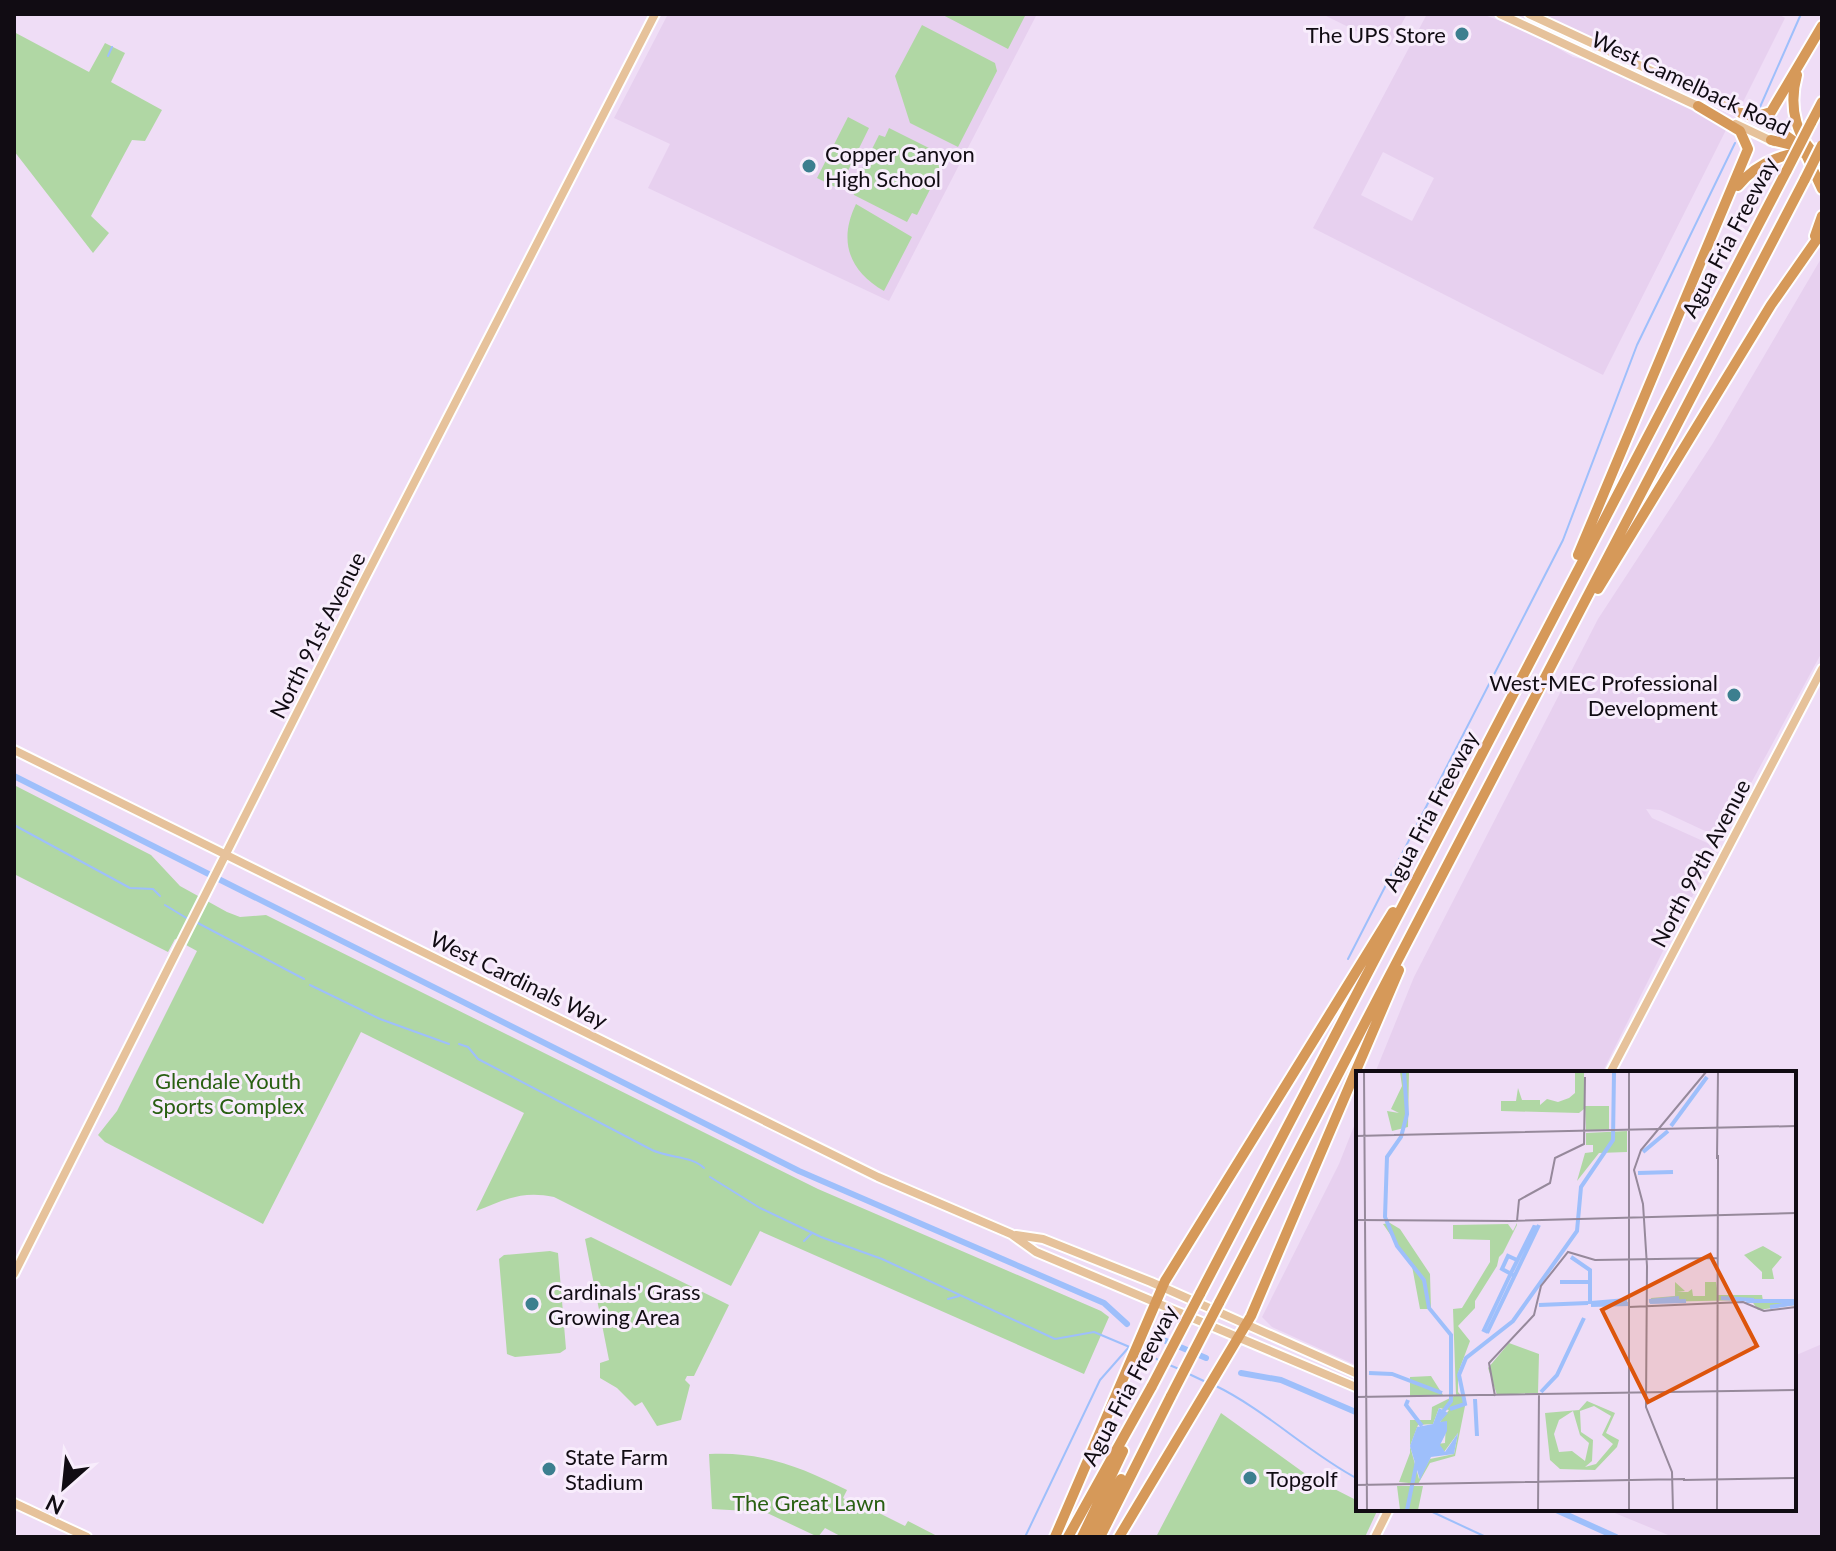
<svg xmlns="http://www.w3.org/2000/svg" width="1836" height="1551" font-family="Lato,sans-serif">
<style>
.built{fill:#e7d0ef;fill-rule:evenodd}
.green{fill:#b0d7a4}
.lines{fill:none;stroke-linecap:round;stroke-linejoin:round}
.stream{stroke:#9ebffb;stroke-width:2}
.canal{stroke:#9ebffb;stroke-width:6}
.major-casing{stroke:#fff;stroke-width:12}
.highway-casing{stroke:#fff;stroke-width:14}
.major{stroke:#e6c29b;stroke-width:8}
.highway{stroke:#d69959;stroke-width:10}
.highway-bridge-casing{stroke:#fff;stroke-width:14;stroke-linecap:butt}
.highway-bridge{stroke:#d69959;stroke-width:10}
.poi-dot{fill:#3c7f8f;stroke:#f8edfc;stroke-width:3}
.labels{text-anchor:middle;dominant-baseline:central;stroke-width:6;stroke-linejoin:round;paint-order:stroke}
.poi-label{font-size:22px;fill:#110c13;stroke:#f8edfc;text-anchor:start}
.street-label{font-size:22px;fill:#110c13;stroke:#f8edfc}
.park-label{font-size:22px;fill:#285f11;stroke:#f8edfc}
.inset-river{fill:none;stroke:#9ebffb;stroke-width:4}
.inset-road{fill:none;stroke:#96899b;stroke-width:2}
.view{fill:#dd550c;fill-opacity:0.15;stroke:#dd550c;stroke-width:4}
.inset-edge{fill:none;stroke:#110c13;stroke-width:4}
</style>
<rect width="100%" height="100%" fill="#efddf6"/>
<path class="built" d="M668 14H1037L889 301 648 188 670 144 614 118Z
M1322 14H1407L1389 47Z
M1427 14H1482L1530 32 1573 57 1594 62 1727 128 1603 375 1313 228ZM1383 152 1434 178 1412 221 1361 195Z
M1541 14H1778L1785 18 1740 108Z
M1822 257V652L1723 835 1718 837 1660 810 1646 809 1652 818 1714 846 1717 853 1675 927 1602 1073H1375L1414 977 1598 619 1713 443Z
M1358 1116V1366L1272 1327 1262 1317 1339 1164Z
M1822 1344V1537H1673L1605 1509H1794V1356Z"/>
<path class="green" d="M941 14H1026L1008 49Z
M922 25 995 63 997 71 958 147 910 123 895 76Z
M14 32 89 72 105 43 125 53 111 82 162 110 145 141 132 140 91 216 109 233 93 253 14 151Z
M848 117 869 128 839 189 817 178Z
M889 128 943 155 944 162 917 215 912 213 907 222 854 195 852 189 879 135 885 137Z
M856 204 912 237 884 291C849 271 838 241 856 204Z
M14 785 151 855 180 886 227 912 240 917 266 915 818 1189 1101 1311 1109 1317 1084 1374 760 1231 731 1286 554 1197C522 1190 504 1200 476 1211L524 1113 361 1032 263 1224 105 1142 98 1135 117 1111 197 951 175 939 168 952 14 874Z
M591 1237 729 1305 694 1376H687L685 1380 690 1385 681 1420 657 1426 642 1402 635 1406 617 1388 600 1378V1363L609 1360 585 1239Z
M550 1251 558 1253 566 1349 560 1353 515 1357 507 1354 499 1259 504 1255Z
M1221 1413 1307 1475 1358 1501V1509H1378L1365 1537H1156Z
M709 1454C761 1451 801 1467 847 1490L843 1498 868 1512 871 1509 905 1526 908 1521 939 1537H842L825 1528 818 1537 765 1512 712 1509Z"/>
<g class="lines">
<path class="stream" d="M108 56 112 47
M1760 107 1801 14
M14 825 130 888 153 889 160 896
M165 905 188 919
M194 921 304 979
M1348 959 1563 540 1637 345 1735 143
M310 985 380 1019 449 1044
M459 1044 468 1047 478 1059 652 1150C669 1158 692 1156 704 1168
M710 1177 760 1208 821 1237 882 1259 1055 1339 1094 1332 1132 1348
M804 1241 812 1233
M948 1299 959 1296
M1138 1351 1161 1361
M1167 1364 1179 1369
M1189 1374 1208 1383
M1214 1385C1266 1410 1307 1452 1358 1479
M1426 1509 1486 1537
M1025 1537 1100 1380 1129 1347"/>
<path class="canal" d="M14 776 799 1171 1104 1303 1127 1324
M1159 1338 1206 1358
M1241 1373 1281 1380 1358 1413
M1554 1509 1616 1537"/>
<g class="major-casing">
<path id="major" d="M1500 14 1702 108
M1529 14 1781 131
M1736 124 1774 142
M14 750 878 1177 1011 1234 1036 1252 1358 1388
M1610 1073 1822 669
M1016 1235 1043 1239 1151 1282 1358 1374
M14 1274 360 588 655 14
M14 1503 87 1537
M1375 1537 1389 1509"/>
</g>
<g class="highway-casing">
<path id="highway" d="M1797 75C1788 107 1796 140 1822 161
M1741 113 1757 116 1771 112 1822 26
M1811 123 1822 102
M1777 129 1803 148 1822 189
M1771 140 1804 148
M1738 186C1758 161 1791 149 1822 153
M1815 236 1822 216
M1578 555 1748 149 1740 131 1698 106
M1598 589 1771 305 1822 232
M1200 1294 1787 170
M1219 1303 1805 179
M1055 1537 1165 1281 1393 912
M1068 1537 1152 1386
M1082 1537 1123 1451
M1089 1537 1121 1479
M1100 1537 1171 1396
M1119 1537 1251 1316 1399 970"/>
</g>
<use href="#major" class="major"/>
<use href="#highway" class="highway"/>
<g class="highway-bridge-casing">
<path id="highway-bridge" d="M1787 170 1811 123
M1805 179 1822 145
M1152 1386 1200 1294
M1171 1396 1219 1303"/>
</g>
<use href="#highway-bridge" class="highway-bridge"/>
</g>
<g class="poi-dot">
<circle cx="1462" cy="34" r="8"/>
<circle cx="809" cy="166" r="8"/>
<circle cx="1734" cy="695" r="8"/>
<circle cx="532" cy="1304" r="8"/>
<circle cx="549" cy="1469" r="8"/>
<circle cx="1250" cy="1478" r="8"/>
</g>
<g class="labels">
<g class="poi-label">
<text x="1446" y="34" text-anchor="end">The UPS Store</text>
<text x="825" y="153">Copper Canyon<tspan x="825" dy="25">High School</tspan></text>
<text x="1718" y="682" text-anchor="end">West-MEC Professional<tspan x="1718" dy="25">Development</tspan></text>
<text x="548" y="1291">Cardinals' Grass<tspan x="548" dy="25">Growing Area</tspan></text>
<text x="565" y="1456">State Farm<tspan x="565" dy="25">Stadium</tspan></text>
<text x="1266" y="1478">Topgolf</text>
</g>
<g class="street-label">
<text transform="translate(1691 83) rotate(25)">West Camelback Road</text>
<text transform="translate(1729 237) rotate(-62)">Agua Fria Freeway</text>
<text transform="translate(317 635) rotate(-63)">North 91st Avenue</text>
<text transform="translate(1430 811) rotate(-62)">Agua Fria Freeway</text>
<text transform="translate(1700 863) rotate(-62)">North 99th Avenue</text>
<text transform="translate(519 979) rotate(26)">West Cardinals Way</text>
<text transform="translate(1129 1385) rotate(-62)">Agua Fria Freeway</text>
</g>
<g class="park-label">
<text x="228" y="1080">Glendale Youth<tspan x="228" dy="25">Sports Complex</tspan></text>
<text x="809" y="1502">The Great Lawn</text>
</g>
</g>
<g transform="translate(1356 1071)">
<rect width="440" height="440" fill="#efddf6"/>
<path d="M44 1H53L52 56 36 60 31 40 43 42 35 38 46 15ZM219 1H228V38L223 42 145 40V30H160L162 17 166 29H184V34L191 28 202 31 213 27 219 22ZM229 35H253V59H230ZM271 60V81L243 82 221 110 229 82 237 81V74H230V62ZM34 152 44 158 74 203 75 238H64L56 195 27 153ZM161 152V154L147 182 143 186 141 195 119 230V237L102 255 114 270 102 302V321L110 330 99 385 74 392 62 413 43 411 54 382V349H75L76 336 100 324 97 238 106 237 134 191V169L97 168V154L152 153 157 160ZM83 337 93 339 84 351H90L89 372 81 373 88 381 102 362 98 383 74 388 63 408 54 375 62 354 77 353ZM407 175 426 186 416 198 418 208H406V201L388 184ZM319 211 329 220 321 221H332L336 218 337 225H349V211H360L362 224H406L407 230 440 234 402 239 395 229 296 231 295 227 319 225ZM153 272 183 283 182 322 141 324 132 297ZM75 305 87 324 54 326V306ZM231 330 259 342 250 362 263 369 261 376 239 399 204 398 194 389 189 342 223 339ZM238 335 255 345 246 364 257 373 240 393 229 396 236 390 237 369 225 361 224 340ZM217 340 224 364 233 372 229 390 216 380 203 381 198 363 203 349ZM41 415H67L62 439H44Z" fill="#b0d7a4" fill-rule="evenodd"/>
<path d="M83 337 92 342 84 351 91 350V360L84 374 89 381 102 362 98 383 75 386 64 409 54 375 61 356 77 353Z" fill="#9ebffb"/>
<path class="inset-river" d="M48 1 51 43 45 66 31 86 29 146 41 175 68 209 73 237 95 264V330L86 342M315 55 351 6M287 81 312 60M282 102 317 101M215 186 234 199V211M159 205 146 198 152 185 161 189M204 211H234V233M365 227 398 229M293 230 323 227M390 230H440M294 231 330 230M235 232 271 229M183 234 232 232M235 234 273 233M414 236 440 232M132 261 128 259 155 202 178 156 182 157M131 262 183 154M13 302 36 303 86 322M185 321 201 304 228 247M119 328 121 365M52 329 50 334 66 355M94 338 109 333 103 304 110 287 157 250 221 160 225 116 257 69 258 1M51 439 61 390"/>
<path class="inset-road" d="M8 1 11 439M273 1V439M38 64 440 55M0 65 40 64M361 88 362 1M0 149 156 150M153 150 440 142M161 150 163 129 194 112 199 87 228 73 229 6M273 236 387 231 408 240 440 236M139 325 133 292 178 244 185 215 212 181 239 189 362 187M0 326 440 319M327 409 440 407M0 414 329 408M182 439 183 322M317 439 316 401 290 336 291 195 287 133 278 99 285 79 350 1M361 439 362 84"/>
<path class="view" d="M354 184 401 275 292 331 246 239Z"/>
<rect width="440" height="440" class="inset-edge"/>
</g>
<rect width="1836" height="1551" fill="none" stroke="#110c13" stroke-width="32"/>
<g transform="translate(64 1487) rotate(207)" stroke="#f8edfc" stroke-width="6" paint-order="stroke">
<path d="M0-6L14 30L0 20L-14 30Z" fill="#110c13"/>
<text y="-12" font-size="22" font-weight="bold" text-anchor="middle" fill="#110c13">N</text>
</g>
</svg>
